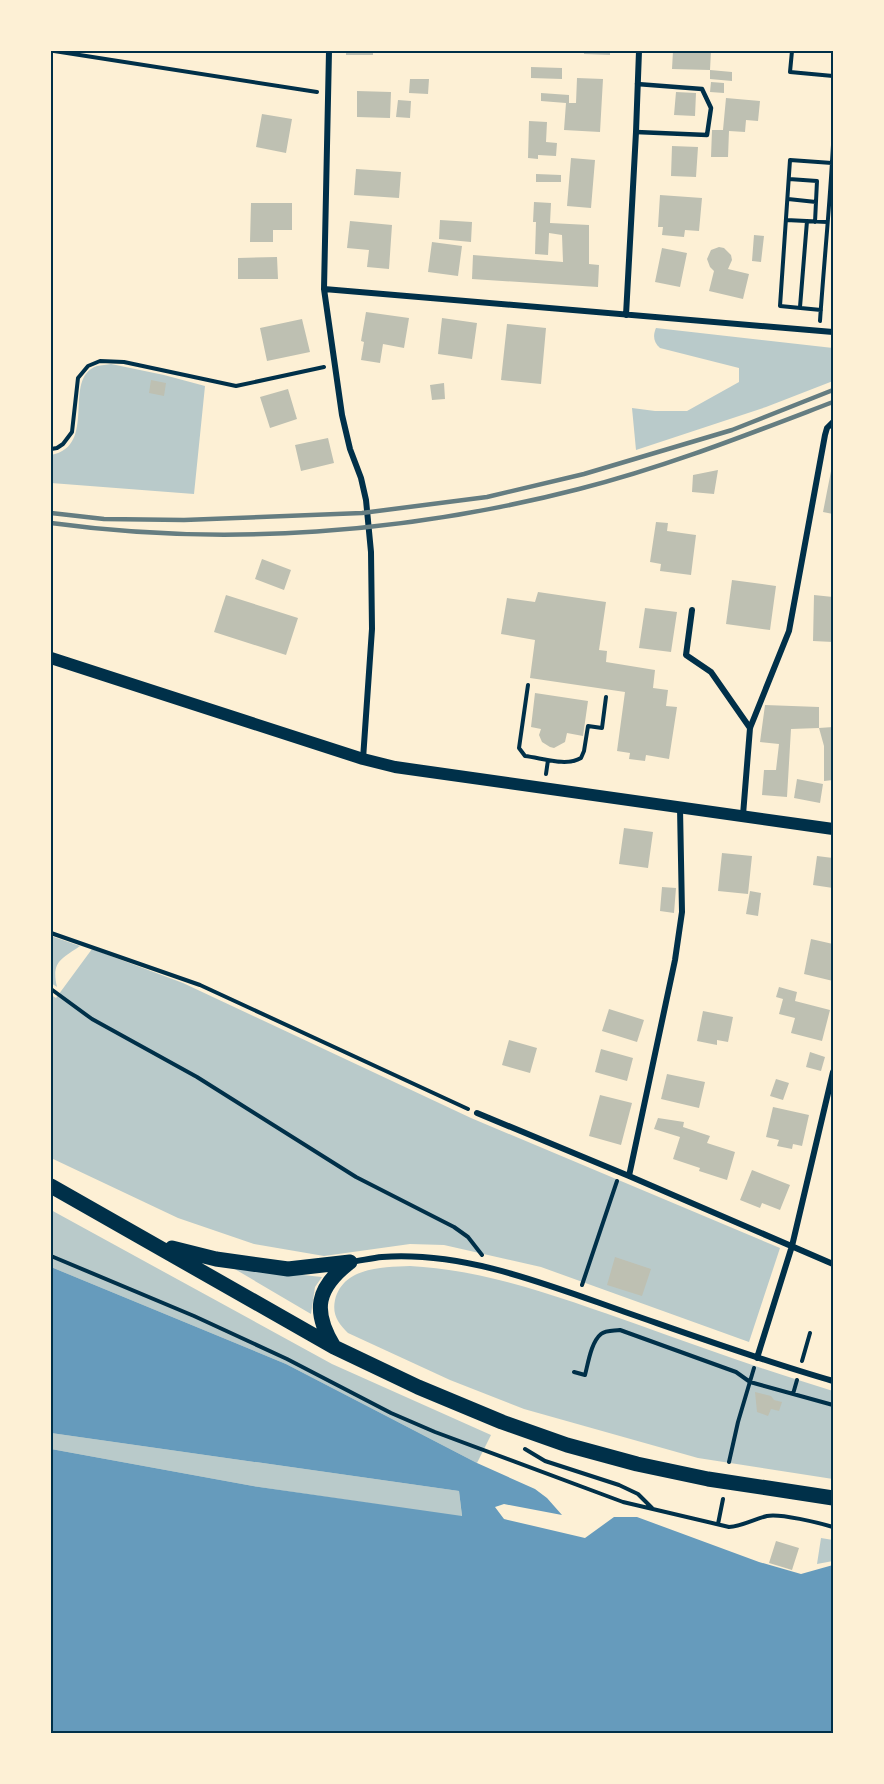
<svg xmlns="http://www.w3.org/2000/svg" width="884" height="1784" font-family="'Varela Round',sans-serif">
<style>
.green{fill:#b9caca}
.water{fill:#669bbc}
.building{fill:#bec0b2}
.lines{fill:none;stroke-linecap:round;stroke-linejoin:round}
.path{stroke:#003049;stroke-width:4}
.service{stroke:#003049;stroke-width:4.5}
.minor{stroke:#003049;stroke-width:6}
.secondary{stroke:#003049;stroke-width:12}
.primary{stroke:#003049;stroke-width:15}
.rail{stroke:#657d81;stroke-width:4.5}
.neatline{fill:none;stroke:#003049;stroke-width:2}
</style>
<rect width="100%" height="100%" fill="#fdf0d5"/>
<path class="green" d="M656 328 833 348V381L766 407 636 450 632 408 655 411H687L739 382V368L660 348C653 342 653 335 656 328Z
M111 364 164 375 205 386 194 494 51 483V455C99 446 61 378 97 366 101 365 107 365 111 364Z
M51 936 80 946C61 959 51 962 57 987L51 983Z
M92 949 183 983 471 1118 780 1248 749 1342 541 1267 444 1245 410 1244 324 1256 254 1244 178 1218 51 1158V995L56 998Z
M51 1210 332 1364 491 1435 477 1463 286 1364 51 1267Z
M410 1266C489 1270 564 1299 639 1325 703 1348 767 1371 833 1391V1479L698 1458 524 1409 450 1380 348 1333C338 1323 332 1315 335 1300 343 1267 383 1267 410 1266Z
M233 1268 322 1277 315 1287 311 1314Z
M51 1433 459 1491 462 1517 253 1486 51 1449Z
M821 1538 833 1540V1561L817 1564Z"/>
<path class="water" d="M51 1267 286 1364 477 1463 535 1489 547 1498 562 1515 504 1504 495 1507 504 1519 585 1538 614 1517H637L759 1562 801 1574 833 1565V1733H51V1449L253 1486 462 1516 459 1491 51 1433Z"/>
<path class="building" d="M346 51H373V55H346Z
M584 51H610V55L584 54Z
M673 51H711L710 70 672 69Z
M531 67 562 68V79L531 78Z
M710 70 732 72V81L710 79Z
M577 78 603 79 600 132 564 130 566 103 541 101V93L569 95V103H576Z
M410 79H429L428 94 409 93Z
M711 82 724 83V93L710 92Z
M357 91 391 92 390 118 357 117Z
M676 92 696 93 695 116 674 115Z
M726 98 760 101 758 121 746 120 745 132 729 131 728 157H711L712 130H723Z
M398 100 411 101 410 118 396 117Z
M262 114 292 119 286 153 256 147Z
M529 121 547 122 546 142 557 143 556 156 538 155V159L528 158Z
M672 146 698 147 696 177 671 176Z
M571 158 595 160 591 208 567 206Z
M356 169 401 172 399 198 354 195Z
M536 174 561 175V182H536Z
M660 195 702 198 699 231 685 230 684 237 662 235 663 227H658Z
M534 202 551 203 550 223 589 225V264L599 265 598 287 472 279 473 255 563 262 562 235 549 233 548 255 535 254 536 222H533Z
M251 203H292V230H273V242H250Z
M440 220 472 222 471 242 439 239Z
M350 221 392 225 389 269 367 267 369 250 347 248Z
M754 235 764 236 761 262 752 261Z
M432 242 462 246 458 276 428 272Z
M719 247 724 248 731 255 732 260 728 269 749 274 743 299 709 291 714 271 710 267 707 259 711 250Z
M662 248 687 253 680 287 655 282Z
M277 257 278 279H238V258Z
M366 312 409 318 404 348 383 344 380 363 361 360 364 342 361 341Z
M442 318 477 323 472 359 438 354Z
M302 319 310 352 267 361 260 328Z
M507 324 546 328 541 384 501 380Z
M151 380 166 383 164 396 149 393Z
M444 383 445 399 432 400 430 385Z
M288 389 297 419 270 428 260 397Z
M328 438 334 463 301 471 295 445Z
M832 466H833V514L823 512Z
M718 470 714 494 692 492 693 475Z
M656 522 668 523 667 531 696 535 691 575 660 571 661 564 650 562Z
M262 559 291 570 284 590 255 579Z
M732 580 776 586 770 630 726 624Z
M538 592 606 602 599 650 607 651 606 662 655 670 653 688 668 690 666 706 677 707 669 759 646 755 645 761 629 759 630 753 617 751 625 692 530 678 535 640 501 634 507 598 535 602Z
M226 595 298 618 286 655 214 632Z
M814 595 833 597V642L813 641Z
M645 608 677 612 671 652 639 648Z
M535 693 588 701 583 736 567 733 565 742 554 748 550 747 542 742 539 735 541 729 531 727Z
M765 705 819 707V728L791 729 787 797 762 795 764 770H776L779 744 760 742Z
M833 727V780L824 781V746L819 728Z
M797 779 823 784 820 803 794 798Z
M624 828 653 832 648 868 619 864Z
M722 853 752 856 748 894 718 891Z
M817 856 833 858V888L813 885Z
M662 887 676 888 674 913 660 911Z
M750 891 761 893 758 916 746 914Z
M811 939 833 944V981L804 974Z
M779 987 797 992 795 1001 830 1010 822 1041 791 1033 795 1018 779 1014 783 999 776 997Z
M609 1009 644 1020 637 1042 602 1031Z
M703 1011 733 1017 728 1042 717 1040V1045L697 1041Z
M509 1040 537 1048 530 1073 502 1065Z
M601 1049 633 1058 627 1081 595 1072Z
M810 1052 825 1057 821 1071 806 1067Z
M667 1074 705 1082 699 1108 661 1099Z
M776 1079 789 1083 783 1100 770 1096Z
M600 1095 632 1103 621 1145 589 1136Z
M773 1107 809 1115 802 1146 793 1144 792 1149 777 1146 779 1140 766 1137Z
M658 1118 684 1122 683 1127 710 1136 707 1143 735 1152 727 1180 699 1171 700 1168 673 1159 680 1137 654 1129Z
M752 1170 790 1185 780 1210 762 1203 760 1208 740 1200Z
M615 1257 651 1269 642 1296 607 1285Z
M755 1392 771 1396 774 1400 782 1402 779 1411 771 1409 768 1416 757 1412Z
M776 1541 799 1548 792 1570 769 1563Z"/>
<g class="lines">
<path class="path" d="M54 51 317 92
M792 51 790 72 833 76
M789 179 817 181 815 222
M788 199 816 202
M786 220 827 222
M800 307 807 221
M821 310 780 306 790 160 832 163
M820 321C824 262 830 204 833 145
M51 449 57 448 63 444 72 432 78 378 88 366 100 361 124 362 236 386 324 367
M528 685 519 748 525 756C542 758 566 767 581 758L584 751 588 726 602 728 606 697
M546 774 548 760
M51 933 200 985 468 1109
M51 989 92 1019 197 1077 356 1177 454 1227 468 1237 482 1255
M51 1256 194 1316 287 1359 391 1413 435 1432 623 1502 729 1527C743 1526 754 1519 767 1516 779 1513 820 1523 833 1527
M582 1285 617 1181
M802 1361 810 1333
M574 1372 585 1375C588 1364 591 1342 601 1334 606 1330 614 1331 620 1330L736 1372 750 1382 833 1405
M793 1394 797 1380
M525 1449 545 1461 619 1485 638 1494 652 1508
M729 1462 738 1422 754 1368
M718 1524 723 1499"/>
<path class="service" d="M636 132 707 135 711 108 702 89 637 84"/>
<path class="minor" d="M329 51 324 289 342 415 350 449 361 478 366 500 371 552 372 629 363 759
M324 289 833 332
M626 315 636 132 639 51
M692 610 686 655 711 672 750 728
M743 815 750 728 789 631 825 435 827 428 833 422
M477 1113 629 1176 833 1264
M629 1176 675 960 682 912 680 808
M350 1262C360 1261 371 1258 382 1257 465 1251 548 1285 625 1312 694 1336 763 1361 833 1381
M757 1358 792 1246 833 1072"/>
<path class="secondary" d="M51 658 363 759 395 767 833 829"/>
<path class="primary" d="M51 1186 334 1347 418 1387 502 1422 567 1445 637 1464 708 1479 833 1498
M172 1248 216 1259 288 1269 350 1262
M334 1347C312 1311 316 1288 350 1262"/>
<path class="rail" d="M51 513 104 519 184 520 362 513 487 497 584 474 732 430 833 390
M51 523C226 547 408 533 579 489 666 467 749 434 833 402"/>
</g>
<rect width="884" height="1784" fill="none" stroke="#fdf0d5" stroke-width="105"/>
<rect x="52" y="52" width="780" height="1680" class="neatline"/>
</svg>
